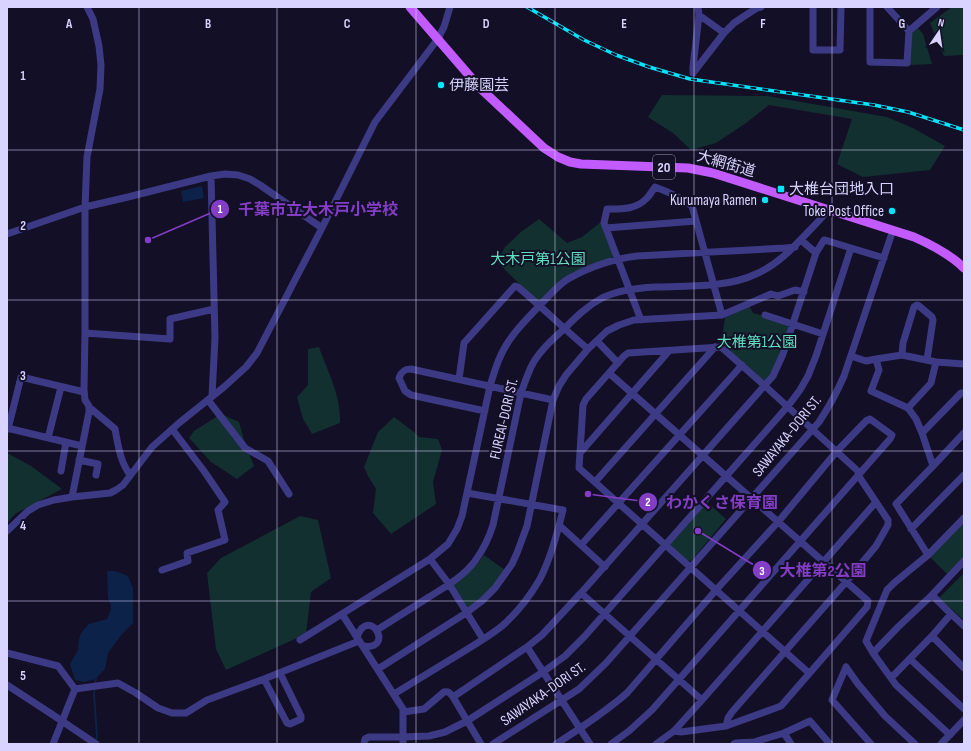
<svg xmlns="http://www.w3.org/2000/svg" width="971" height="751" font-family="'Sofia Sans Condensed','Noto Sans JP',sans-serif">
<style>
.green{fill:#12302f}
.water{fill:#0c2248}
.lines{fill:none;stroke-linecap:round;stroke-linejoin:round}
.stream{stroke:#0c2248;stroke-width:2}
.minor{stroke:#3d3a85;stroke-width:7}
.major{stroke:#c25bff;stroke-width:9}
.rail-casing{stroke:#00e5ff;stroke-width:3.5}
.rail{stroke:#130f26;stroke-width:2;stroke-dasharray:6;stroke-linecap:butt}
.minor-bridge{stroke:#3d3a85;stroke-width:7}
.grid{fill:none;stroke:#d9d4ff;stroke-width:1;stroke-opacity:0.55}
.poi-dot{fill:#00e5ff;stroke:#130f26;stroke-width:1.5}
.labels{text-anchor:middle;dominant-baseline:central;stroke-width:4;stroke-linejoin:round;paint-order:stroke}
.shield{fill:#130f26;stroke:#9e99be;stroke-width:1}
.shield-label{font-size:14px;font-weight:bold;fill:#d9d4ff}
.poi-label{font-size:15px;fill:#d9d4ff;stroke:#130f26;text-anchor:start}
.street-label{font-size:15px;fill:#d9d4ff;stroke:#130f26}
.park-label{font-size:15px;fill:#5fe0c0;stroke:#130f26}
.grid-label{font-size:13px;text-anchor:middle;font-weight:bold;fill:#d9d4ff;stroke:#130f26;stroke-width:4;stroke-linejoin:round;paint-order:stroke}
.leader{fill:none;stroke:#843dc5;stroke-width:1.5}
.callout-dot{fill:#843dc5;stroke:#130f26;stroke-width:1.5}
.mark-label{font-size:12px;text-anchor:middle;font-weight:bold;fill:#fff}
.callout-label{font-size:16px;text-anchor:middle;font-weight:bold;fill:#843dc5;stroke:#130f26;stroke-width:4;stroke-linejoin:round;paint-order:stroke}
</style>
<rect width="100%" height="100%" fill="#130f26"/>
<path class="green" d="M952 7H964V55L944 56 930 23Z
M918 28 923 34 932 64 909 65 910 35Z
M662 95 767 96 887 117 913 128 945 146 930 170 863 177 837 164 852 119 769 105 746 123 716 143 691 150 673 133 648 117Z
M539 219 567 243 582 237 601 222 613 256 612 258 597 263 540 301H537L497 262 505 247 521 232Z
M749 306 753 313 789 324 781 353 773 370 765 381H762L721 346 725 318Z
M319 347C328 373 341 395 340 423L312 434 303 419 297 397 308 385V349Z
M221 414 239 422 246 447 254 466 237 479 211 462 189 438 194 431Z
M394 417 414 432 419 437 438 439 442 450 433 482 436 504 391 534 373 513 376 489 368 476 364 467 378 432Z
M7 453 9 454 31 466 62 489 15 514 7 523Z
M707 502 726 519 691 561 686 560 671 547 670 544Z
M300 516 318 520 331 578 311 592 306 634 226 670 216 649 207 573 221 558Z
M964 520V557L947 574 929 556Z
M484 555 505 570C495 585 483 598 468 608L453 585C465 577 475 567 484 555Z
M964 573V620L939 598Z"/>
<path class="water" d="M202 186 204 198 183 202 181 191Z
M107 571H115L128 576 133 588V623L122 634 108 653 105 669 95 679 84 682 75 680 70 664 78 650 79 639 81 633 89 624 107 619 111 609V606L108 598Z"/>
<g class="lines">
<path class="stream" d="M95 742 97 737 94 694 96 677"/>
<path class="minor" d="M813 7V50H840L841 7
M870 7V62L907 63 909 31 887 7
M699 15 724 33
M909 31 937 7
M693 73 724 33 734 23 746 15 757 8 761 7
M693 73V67L699 15 698 7
M211 176 215 338 212 396
M606 228 696 221
M7 234 85 207 128 197 211 176 225 174 238 175 250 179 260 185 322 228
M816 253 824 240 828 241 884 258
M765 315 823 334
M641 320 604 223 607 209C621 209 636 210 647 198 650 195 652 191 655 187 669 192 680 197 692 206L722 315
M85 333 170 339V319L214 309
M597 341 618 363
M902 355 903 343 914 307 917 305 919 306 932 317 933 320 927 360
M851 356 866 361 876 359 879 370 871 391 908 408 916 419 922 433 933 466 896 504 928 555
M876 359 902 355 936 362 964 364
M609 373 868 601 867 607 781 706 726 726 681 732 674 731
M459 379 464 343 515 286 518 287C542 307 564 329 588 349
M208 400 245 448 268 461 289 494
M89 407 115 429C118 445 120 461 130 475
M908 408 931 383 936 362
M485 411 411 395 405 391 399 378C401 372 404 369 411 369L553 400
M7 428 82 446
M8 429 21 377 84 392
M922 433 961 393H964
M48 438 61 387
M580 453 669 351
M79 460 98 464 96 475
M933 466 964 433
M61 471 66 442
M595 482 715 347
M72 497 89 412V406L85 400 84 389 85 333V207L87 157 100 89 101 65 99 46 93 19 87 7
M559 525 605 567
M911 529 964 475
M7 531 28 511 38 505 54 500 72 497 110 493 116 490 123 485 152 447 179 423 224 387 246 367 257 353 322 228 375 122 437 40 444 27 450 7
M581 545 742 365
M430 559 449 584 483 639
M162 570 188 561 187 553 225 540 218 510 225 502 204 471 172 429
M581 593 702 700
M932 595 964 561
M342 614 403 709V744
M377 630C394 619 412 608 429 597 445 587 463 577 475 561 483 550 489 538 493 525L521 393C524 384 527 376 531 367 538 352 552 340 564 329 576 317 587 306 602 298 618 290 637 288 655 287 687 286 727 288 756 274 777 265 792 249 808 232 815 225 822 218 828 210
M932 636 964 668
M357 637C369 604 396 651 363 646
M300 640 430 559 448 544 457 529 462 516 490 386C493 376 496 366 500 357 509 336 526 320 541 304 549 296 558 285 568 279 589 267 613 259 637 256L785 248 795 247
M527 647 590 744
M7 653 58 666 75 689
M873 653 866 641 887 590 894 583 928 555 964 518
M910 659 964 709
M846 667 858 684 885 716 915 744
M846 667 832 700 871 744
M378 669 466 613 482 601 495 588 512 564 517 553 527 526 553 400 559 386 566 375 588 349 607 331 619 325 634 320 722 315 771 294 778 296 795 290 804 292
M809 673 579 468 583 405 586 399 624 356 628 353 721 347 765 386 860 473
M891 678 932 636 951 614 964 626
M264 679 287 723 290 724 301 719V716L280 673
M7 685 50 713
M394 694C414 682 433 670 453 658 469 648 487 638 502 626 517 613 530 596 540 579 551 557 557 534 563 510L467 493
M453 697 527 647 542 635 581 593 773 376 783 354 816 253 801 240
M403 712 424 709 444 692C449 691 450 693 453 697L481 744
M726 726 728 718 732 712 846 582 876 546 888 525V520L858 475
M784 733 810 721 830 744
M950 735 896 685 873 653 898 627 932 595 951 614
M754 742 784 733 791 744
M53 744 75 689 118 683 136 693 158 708 172 713H186L207 700 264 679 359 641
M364 744 365 739 369 737H403L429 736 445 732 467 721 543 672 565 656 584 637 788 406 800 390 808 376 816 356 851 248
M493 744 579 689 606 663 819 422C829 407 837 392 844 376L893 230
M556 744C581 728 605 712 627 693L716 590 778 522 837 451 866 421 870 419 892 435 890 439 652 710 629 731 611 744
M656 744 674 731 702 700 876 502
M734 744 736 743 754 742 755 744
M941 744 964 720"/>
<path class="major" d="M410 7 480 88 544 148 558 157 570 162 581 164 688 168 713 173 914 237C932 245 950 254 964 268"/>
<g class="rail-casing">
<path id="rail" d="M527 7 584 40 616 55 649 67 690 79 874 105 908 112 964 130"/>
</g>
<use href="#rail" class="rail"/>
<path class="minor-bridge" d="M50 713 96 744"/>
</g>
<path class="grid" d="M139 7V744M277 7V744M416 7V744M555 7V744M694 7V744M832 7V744M7 150H964M7 300H964M7 451H964M7 601H964"/>
<g class="poi-dot">
<circle cx="441" cy="85" r="4"/>
<rect x="777" y="185" width="8" height="8" rx="2"/>
<circle cx="765" cy="200" r="4"/>
<circle cx="892" cy="211" r="4"/>
</g>
<g class="labels">
<rect class="shield" x="653" y="155" width="22" height="24" rx="3"/>
<g class="shield-label">
<text x="664" y="167">20</text>
</g>
<g class="poi-label">
<text x="449" y="85">伊藤園芸</text>
<text x="789" y="189">大椎台団地入口</text>
<text x="757" y="200" text-anchor="end">Kurumaya Ramen</text>
<text x="884" y="211" text-anchor="end">Toke Post Office</text>
</g>
<g class="street-label">
<text transform="translate(726 164) rotate(16)">大網街道</text>
<text transform="translate(504 419) rotate(-77)">FUREAI-DORI ST.</text>
<text transform="translate(787 436) rotate(-51)">SAWAYAKA-DORI ST.</text>
<text transform="translate(543 694) rotate(-35)">SAWAYAKA-DORI ST.</text>
</g>
<g class="park-label">
<text x="538" y="259">大木戸第1公園</text>
<text x="757" y="342">大椎第1公園</text>
</g>
</g>
<g class="grid-label">
<text x="69" y="28">A</text>
<text x="208" y="28">B</text>
<text x="347" y="28">C</text>
<text x="486" y="28">D</text>
<text x="624" y="28">E</text>
<text x="763" y="28">F</text>
<text x="902" y="28">G</text>
<text x="23" y="80">1</text>
<text x="23" y="230">2</text>
<text x="23" y="380">3</text>
<text x="23" y="530">4</text>
<text x="23" y="680">5</text>
</g>
<path class="leader" d="M148 240L220 209M588 494L648 502M698 531L762 570"/>
<g class="callout-dot">
<circle cx="148" cy="240" r="4"/>
<circle cx="588" cy="494" r="4"/>
<circle cx="698" cy="531" r="4"/>
<circle cx="220" cy="209" r="10"/>
<circle cx="648" cy="502" r="10"/>
<circle cx="762" cy="570" r="10"/>
</g>
<g class="mark-label">
<text x="220" y="213">1</text>
<text x="648" y="506">2</text>
<text x="762" y="575">3</text>
</g>
<g class="callout-label">
<text x="318" y="215">千葉市立大木戸小学校</text>
<text x="722" y="508">わかくさ保育園</text>
<text x="823" y="576">大椎第2公園</text>
</g>
<rect width="971" height="751" fill="none" stroke="#d9d4ff" stroke-width="16"/>
<g transform="translate(939 32) rotate(13)" stroke="#130f26" stroke-width="3" paint-order="stroke">
<path d="M0-3L7 15L0 10L-7 15Z" fill="#d9d4ff"/>
<text y="-6" font-size="11" font-weight="bold" text-anchor="middle" fill="#d9d4ff">N</text>
</g>
</svg>
